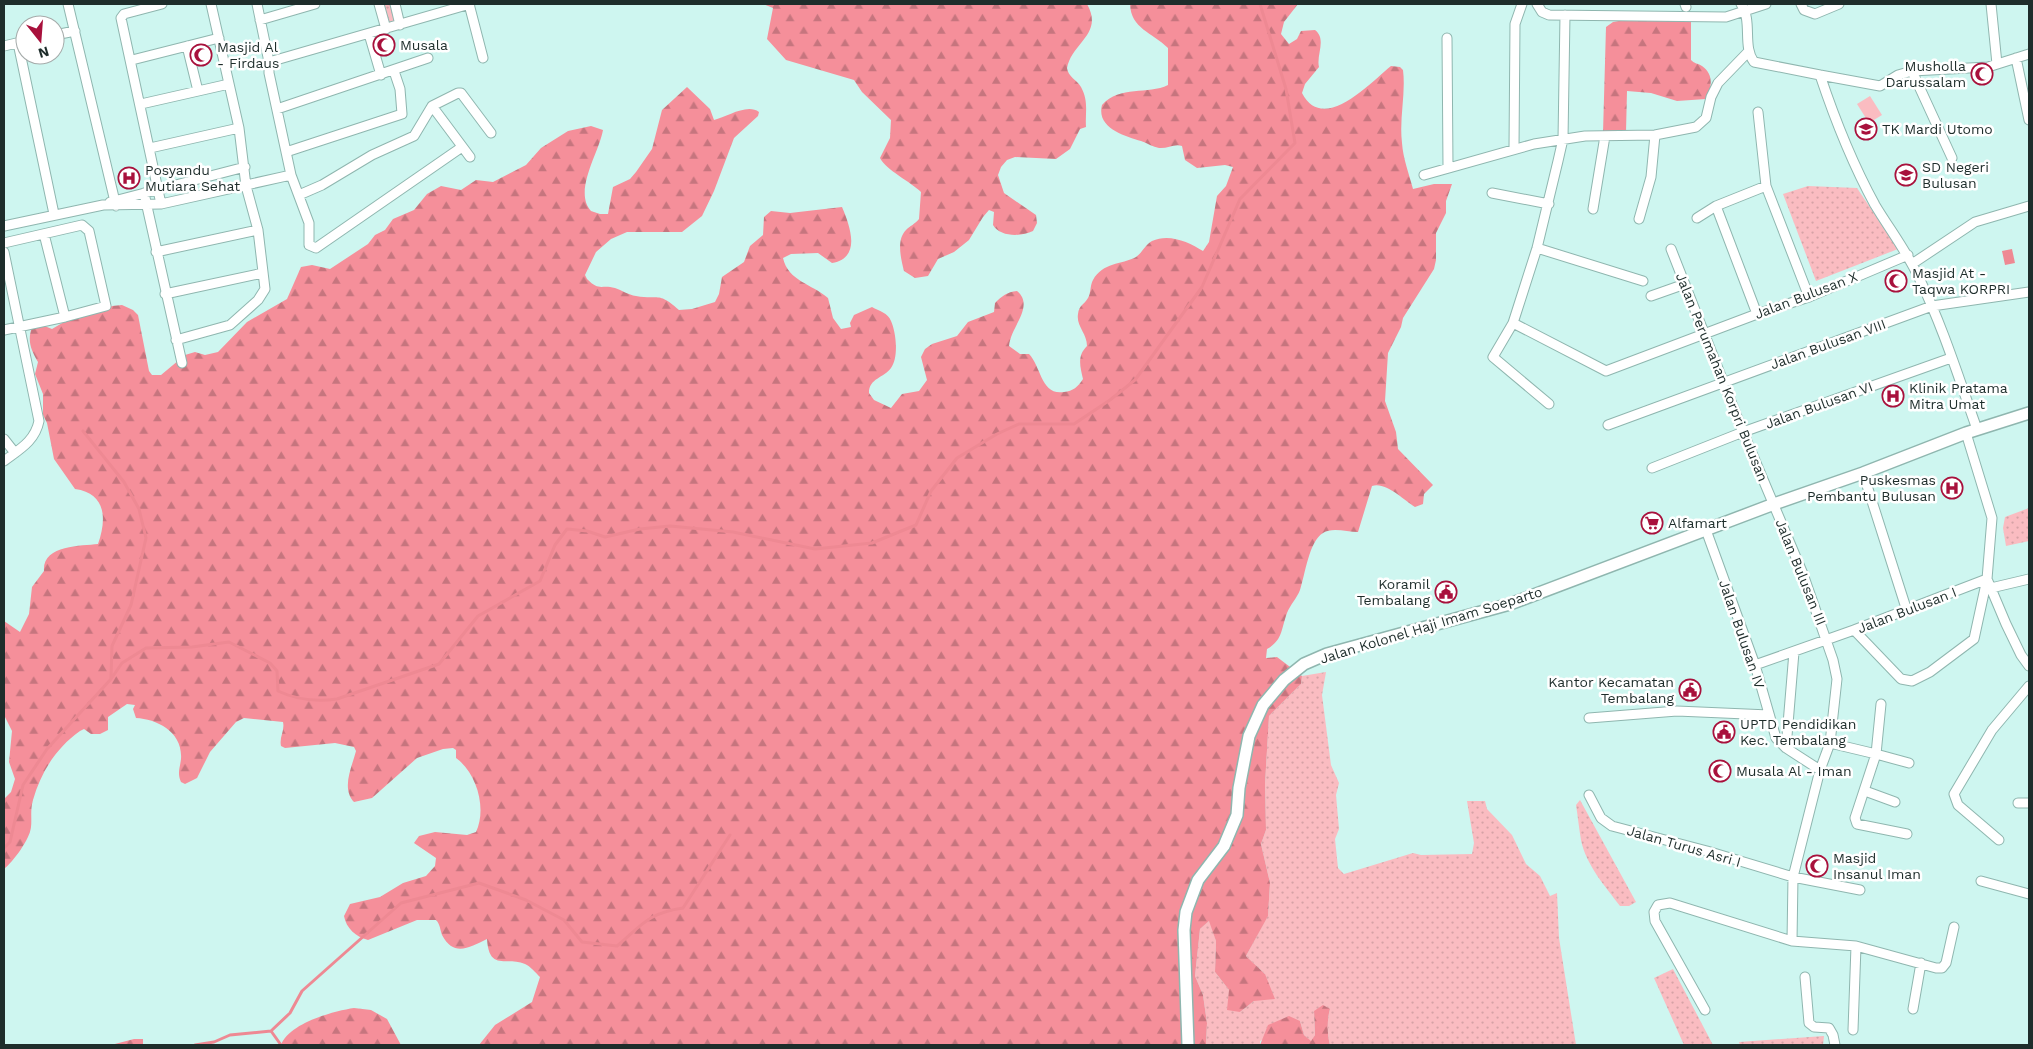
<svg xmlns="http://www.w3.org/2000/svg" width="2033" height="1049" font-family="'Work Sans',sans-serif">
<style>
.green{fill:url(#green-dots)}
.forest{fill:url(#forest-firs)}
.pitch{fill:#fabcc1}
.water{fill:#ee8993}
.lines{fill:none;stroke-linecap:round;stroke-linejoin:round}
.stream{stroke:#ee8993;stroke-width:3}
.street-casing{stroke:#8fb6af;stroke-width:11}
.secondary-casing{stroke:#8fb6af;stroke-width:14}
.street{stroke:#fff;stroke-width:9}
.secondary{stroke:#fff;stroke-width:11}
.labels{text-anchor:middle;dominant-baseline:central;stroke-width:5;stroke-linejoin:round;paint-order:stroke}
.poi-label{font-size:14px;fill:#1e2d2b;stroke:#fff;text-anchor:start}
.street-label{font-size:14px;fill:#1e2d2b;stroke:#fff}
</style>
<defs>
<pattern id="green-dots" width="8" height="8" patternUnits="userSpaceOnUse" patternTransform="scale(1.25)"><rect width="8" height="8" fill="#fabcc1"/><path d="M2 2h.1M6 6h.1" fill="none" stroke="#d6a2a6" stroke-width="1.8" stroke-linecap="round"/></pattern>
<pattern id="forest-firs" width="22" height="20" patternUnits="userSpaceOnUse" patternTransform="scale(1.25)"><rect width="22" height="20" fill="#f58f9a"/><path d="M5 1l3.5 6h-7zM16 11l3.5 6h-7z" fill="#c6757e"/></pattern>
</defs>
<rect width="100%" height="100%" fill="#cef6f0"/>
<path class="green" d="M382 4H391L396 21 387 23Z
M1808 186 1857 188 1898 249 1816 281 1783 194Z
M2029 508V541L2006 546 2003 528 2005 517Z
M1326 672 1322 695 1331 765 1339 783 1336 795 1339 829 1335 839 1338 868 1344 874 1413 853 1421 855 1472 854 1474 843 1467 801H1485L1487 809 1512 835 1526 864 1540 876 1550 896 1557 893 1559 938 1576 1045H1330C1327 1035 1327 1019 1330 1009L1314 1011 1315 1035 1311 1042 1304 1035 1300 1021 1260 1041V1045H1206L1207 1023 1203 995 1195 976 1200 929 1210 920 1216 941 1215 972 1229 990 1240 1012 1254 1001 1265 974 1246 956 1268 915 1270 883 1261 844 1266 830 1265 784 1269 716 1301 684 1302 676Z
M1580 800 1636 902 1629 906H1620C1605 886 1586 865 1581 840 1579 829 1578 817 1576 805Z
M1673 969 1713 1045H1684L1654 978Z
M1824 1036 1823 1045H1740L1739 1042Z"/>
<path class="forest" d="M763 4H1087C1104 34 1072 42 1067 68 1068 77 1077 80 1081 87 1089 102 1085 112 1086 127L1080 129 1070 149 1056 159 1015 157 1007 160 1001 167 998 175 1004 193 1036 215 1037 223 1033 231C1021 237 1000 237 993 225L994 212 989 210 983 217 969 240 954 252 938 259 928 276 915 278 904 271C901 259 896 240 906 230 910 226 915 224 919 219L921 192C911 182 886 170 880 158L890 138 891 120 862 92 854 80 786 60 767 39 773 8Z
M1130 4H1298L1284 22 1281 34 1289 44 1297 39 1301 31 1315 30C1327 39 1316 55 1319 67L1305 84 1302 93C1323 134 1369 84 1391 66L1400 67 1403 70C1406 94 1399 118 1402 143 1403 158 1409 174 1413 189L1434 184H1452L1446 201V213L1436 233V260L1434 269 1403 318 1401 327 1388 353 1385 401 1396 432 1398 449 1433 485 1424 494 1423 504 1415 507C1404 500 1385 481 1372 486L1358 532C1347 532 1332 527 1323 533 1309 541 1305 575 1300 590 1297 598 1290 605 1287 613 1281 629 1283 640 1267 649L1266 658 1277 657 1302 676 1301 684 1269 716 1265 784 1266 830 1261 844 1270 883 1268 916 1246 956 1265 974 1275 999 1254 1001 1240 1012 1227 1010 1229 990 1215 972 1216 941 1209 921 1200 929 1195 976 1203 995 1207 1023 1206 1045H479L495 1025 532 1002 540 977C536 973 530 966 525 964 507 956 489 972 487 939 470 947 454 958 442 935 440 929 440 924 436 920H417L368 940C356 937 346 928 344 916L350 904 380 897 403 883 426 876 435 866 436 858 414 843 419 836 435 832 467 835 476 832C487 809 477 773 456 758V750L453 748 443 749 417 758 372 798 354 802C341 788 352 767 356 751L354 747 335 743 285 748 281 746C279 737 285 731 283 722L244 718 236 722 210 752 197 778 185 784 181 782C177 773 180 768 181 759 183 732 157 719 136 718L133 709 135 705 127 704 108 717V730L100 734H91L84 729 80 731C56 748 41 772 33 800 30 810 32 819 31 827 30 839 13 862 4 869V799L11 792 15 779 9 762 12 731 4 715V621L20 632 29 614 32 587 44 571C42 545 81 546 98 544 107 519 106 493 75 489L54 459 47 423 43 415V394L35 374 38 362C31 350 27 341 32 327L42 325 52 329 69 319 94 314 112 306 122 305 133 310 138 315 149 371 152 375H161L185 355 195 352 205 355 218 352 247 322 287 299 301 267 312 265 330 269 368 244 375 235 385 230 393 219 414 210 427 194 441 186 461 190 476 180 493 182 526 165 541 148 568 131 591 126 603 130C599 153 573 191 591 211L600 214H608L613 187 630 179 636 172 652 149 662 110 687 87 710 109 714 120C727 117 747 103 759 112L758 116 734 138 714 191 702 216 682 232H627L611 239 596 252 585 275 587 279C600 292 601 284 615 288 622 290 628 295 636 296 659 300 658 291 679 310L692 309 715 302 719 294 722 277 744 262 750 246 763 235 764 217 771 211 790 213 842 207C850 226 862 258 832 263L818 253 791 254 783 258C788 281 812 284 828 298L833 318 841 329 851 327 850 323 854 315 872 307C879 311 888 313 891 321 896 332 899 357 891 368 884 378 869 378 869 393L874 400 891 408 902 394 919 391 927 380 921 357 925 349 932 344 957 336 968 322 994 312 995 303C1002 296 1007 292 1017 291 1035 306 1011 326 1009 346L1020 354H1029C1041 366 1041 396 1064 392 1073 391 1078 387 1083 379 1080 366 1077 356 1087 346 1087 333 1076 326 1078 314 1079 305 1084 305 1088 298 1091 293 1090 285 1093 280 1103 262 1121 265 1136 257 1142 253 1145 245 1152 241 1169 233 1189 242 1203 251L1209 242 1217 196 1226 186 1233 167 1225 165 1197 168 1185 160 1182 146C1175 143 1167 149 1159 148 1153 147 1147 143 1141 141 1125 136 1096 128 1102 105 1120 85 1148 95 1168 85V48C1152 32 1131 29 1130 4Z
M1625 20 1691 21V60C1695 64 1697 63 1702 66 1714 74 1712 88 1706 99L1677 101 1651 93 1627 91 1626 132 1603 133 1606 27 1613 22Z
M1323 1005 1330 1009C1327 1019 1327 1035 1330 1045H1260L1268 1025 1289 1016 1300 1021 1304 1035 1311 1041 1315 1035 1314 1011Z
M354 1008 371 1010 387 1019 401 1045H281C289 1023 334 1011 354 1008Z
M134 1039H143V1045H111Z"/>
<path class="pitch" d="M1870 96 1882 115 1869 123 1857 104Z"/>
<path class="water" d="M2012 249 2015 263 2005 265 2002 251Z"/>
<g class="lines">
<path class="stream" d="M83 431 124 482 139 509 146 538 131 605 112 646 111 678
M4 848 10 842 23 785 47 749 111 679 122 663 146 648 192 647 229 642 270 663 277 671 278 691C297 700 316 702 337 699L439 664 478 616 540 581 555 545 567 529 587 531 605 537 640 529 670 526 733 532 815 549 872 543 916 525 931 491 957 458 997 434 1019 424H1074L1110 400 1135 380 1202 287 1240 199 1295 143 1286 89 1260 4
M271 1031 281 1045
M195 1045 214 1042 230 1035 271 1031 290 1013 302 991 401 903 479 883 526 900 564 920 582 942 617 946C642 925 648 913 683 908L730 835"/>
<g class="street-casing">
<path id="street" d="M68 4 116 206
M379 4 386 29
M395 4 400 25
M469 4 483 58
M1537 4 1542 12 1549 15 1726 17 1766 4
M1685 4 1686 7
M1741 4C1753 21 1742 46 1754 62L1820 75C1835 120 1852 163 1875 205 1890 230 1908 253 1920 280 1943 327 1959 379 1977 429
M1801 4 1804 10 1815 14 1839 4
M1991 4 1997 64
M260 20 315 4
M369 34 381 75
M55 35 75 31
M1447 38 1448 167
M18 43 54 214
M4 46 25 41
M187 46 198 91
M2016 58 2029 120
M132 60 219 38
M269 62 470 4
M1912 71 1952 158
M1820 75 1880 86 1898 75 1912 71 1988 67 2029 54
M141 104 229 84
M432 106 470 157
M277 109 428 58
M1758 112 1766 186 1809 297
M150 148 239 128
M1514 148 1515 24 1522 4
M286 152 402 114 400 89 394 71
M291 175 309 223V245L316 248 462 147
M1424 175 1534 144 1585 136 1655 135 1696 127 1706 118 1711 97 1718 83 1749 51
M144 193 182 363
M1492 193 1549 204
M299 195 322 185 372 155 414 136 432 106 458 93H461L491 133
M110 202 245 167
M161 204 121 18 124 14 162 4
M1593 209 1605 136
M1697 218 1716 206
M1639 219 1651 177 1655 135
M4 226 103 205 161 204 291 175 269 73V62L257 4
M4 243 82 225 89 231 106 306 65 317 44 234
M1537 248 1643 281
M1671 249 1743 432 1803 574 1833 660 1837 679 1830 743 1820 770
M4 252 39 421C35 441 20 449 4 461
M156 252 258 230
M1912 264 1975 222 2029 206
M165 294 263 273
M1651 296 1685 284
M1757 314 1716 206 1766 186
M1513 323 1606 371 1757 314 1809 297 1908 255
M4 330 65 317
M176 340 230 325 258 300 265 289 258 230 246 186 239 128 211 4
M1549 404 1493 357 1513 323 1537 248 1558 161 1563 139 1565 15
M1608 425 1932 306 2029 292
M1966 433 1992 518 1987 579 2006 624 2021 655 2029 666
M4 439 15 453
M1652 468 1743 432 1951 358
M1863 473 1907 611
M1706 530 1755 665 1776 738 1786 748 1820 770 1793 877 1792 941 1856 946 1936 968H1942L1946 963 1954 927
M1991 588 2029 579
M1854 630 1901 679 1912 681 1930 672 1974 639 1987 579
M1755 665 1854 630 1987 579
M1881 704 1876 754 1909 763
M1589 718 1677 711 1769 715
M1830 743 1876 754 1855 818 1857 824 1907 834
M1786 748 1794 652
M1865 791 1895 802
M1589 795 1601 818 1612 826 1707 851 1793 877 1860 890
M2018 803H2029
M1999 840 1958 805 1954 794 1992 730 2029 686
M1981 881 2029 894
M1805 977 1809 1023 1814 1027 1829 1028 1833 1035 1835 1045
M1913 1009 1921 963
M1705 1010 1655 921 1654 912 1658 905 1670 903 1792 941
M1853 1030 1856 946"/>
</g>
<g class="secondary-casing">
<path id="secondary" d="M1188 1045 1184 930 1186 912 1198 880 1224 846 1237 815 1239 788 1249 736 1263 705 1284 680 1304 664 1327 654 1510 604 1774 504 1863 473 1966 433 2029 413"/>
</g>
<use href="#street" class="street"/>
<use href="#secondary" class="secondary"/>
</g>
<defs>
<g id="mosque-ring" transform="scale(1.125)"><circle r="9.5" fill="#fff" stroke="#a8113c" stroke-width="1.5"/><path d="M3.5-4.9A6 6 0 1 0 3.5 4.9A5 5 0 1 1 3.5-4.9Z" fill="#a8113c"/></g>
<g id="school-ring" transform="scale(1.125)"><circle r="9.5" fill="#fff" stroke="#a8113c" stroke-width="1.5"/><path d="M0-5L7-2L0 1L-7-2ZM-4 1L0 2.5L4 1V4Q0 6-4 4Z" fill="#a8113c"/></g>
<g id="hospital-ring" transform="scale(1.125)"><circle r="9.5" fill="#fff" stroke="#a8113c" stroke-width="1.5"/><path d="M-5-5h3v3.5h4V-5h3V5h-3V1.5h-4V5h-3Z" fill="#a8113c"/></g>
<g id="supermarket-ring" transform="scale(1.125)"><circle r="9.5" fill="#fff" stroke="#a8113c" stroke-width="1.5"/><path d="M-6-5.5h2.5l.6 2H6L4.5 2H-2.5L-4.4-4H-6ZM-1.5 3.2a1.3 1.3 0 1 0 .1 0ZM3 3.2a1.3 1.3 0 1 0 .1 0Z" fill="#a8113c"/></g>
<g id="civic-ring" transform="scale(1.125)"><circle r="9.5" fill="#fff" stroke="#a8113c" stroke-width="1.5"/><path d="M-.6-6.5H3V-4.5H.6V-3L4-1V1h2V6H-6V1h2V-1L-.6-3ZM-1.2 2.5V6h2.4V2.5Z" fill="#a8113c"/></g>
</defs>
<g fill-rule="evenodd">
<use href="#mosque-ring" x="384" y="45"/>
<use href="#mosque-ring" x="201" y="55"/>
<use href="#mosque-ring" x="1982" y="74"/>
<use href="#school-ring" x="1866" y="129"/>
<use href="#school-ring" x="1906" y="175"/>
<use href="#hospital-ring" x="129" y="178"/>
<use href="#mosque-ring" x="1896" y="281"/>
<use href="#hospital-ring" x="1893" y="396"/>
<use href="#hospital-ring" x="1952" y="488"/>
<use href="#supermarket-ring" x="1652" y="523"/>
<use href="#civic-ring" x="1446" y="592"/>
<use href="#civic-ring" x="1690" y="690"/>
<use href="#civic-ring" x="1724" y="732"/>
<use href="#mosque-ring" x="1720" y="771"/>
<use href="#mosque-ring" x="1817" y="866"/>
</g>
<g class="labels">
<g class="poi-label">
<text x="400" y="45">Musala</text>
<text x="217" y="47">Masjid Al<tspan x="217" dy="16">- Firdaus</tspan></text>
<text x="1966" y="66" text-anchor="end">Musholla<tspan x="1966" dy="16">Darussalam</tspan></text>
<text x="1882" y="129">TK Mardi Utomo</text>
<text x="1922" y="167">SD Negeri<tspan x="1922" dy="16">Bulusan</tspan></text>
<text x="145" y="170">Posyandu<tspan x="145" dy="16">Mutiara Sehat</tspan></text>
<text x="1912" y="273">Masjid At -<tspan x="1912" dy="16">Taqwa KORPRI</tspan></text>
<text x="1909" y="388">Klinik Pratama<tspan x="1909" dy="16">Mitra Umat</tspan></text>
<text x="1936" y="480" text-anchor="end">Puskesmas<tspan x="1936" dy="16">Pembantu Bulusan</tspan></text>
<text x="1668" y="523">Alfamart</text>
<text x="1430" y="584" text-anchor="end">Koramil<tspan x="1430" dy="16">Tembalang</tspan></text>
<text x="1674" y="682" text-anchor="end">Kantor Kecamatan<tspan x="1674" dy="16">Tembalang</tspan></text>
<text x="1740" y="724">UPTD Pendidikan<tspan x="1740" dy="16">Kec. Tembalang</tspan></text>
<text x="1736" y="771">Musala Al - Iman</text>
<text x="1833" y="858">Masjid<tspan x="1833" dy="16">Insanul Iman</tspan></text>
</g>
<g class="street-label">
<text transform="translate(1806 295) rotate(-21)">Jalan Bulusan X</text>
<text transform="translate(1828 344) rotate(-20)">Jalan Bulusan VIII</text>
<text transform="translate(1722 377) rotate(68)">Jalan Perumahan Korpri Bulusan</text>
<text transform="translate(1819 405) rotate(-20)">Jalan Bulusan VI</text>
<text transform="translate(1801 572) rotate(68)">Jalan Bulusan III</text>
<text transform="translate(1907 610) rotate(-21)">Jalan Bulusan I</text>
<text transform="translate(1431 625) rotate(-17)">Jalan Kolonel Haji Imam Soeparto</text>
<text transform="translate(1742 634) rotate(71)">Jalan Bulusan IV</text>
<text transform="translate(1684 846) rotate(16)">Jalan Turus Asri I</text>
</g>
</g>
<rect width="2033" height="1049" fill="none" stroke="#1e2d2b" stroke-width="10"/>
<g transform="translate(40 40) rotate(163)"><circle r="24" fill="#ffffff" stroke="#a5abaa"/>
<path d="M0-4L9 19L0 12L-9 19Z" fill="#a8113c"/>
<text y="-8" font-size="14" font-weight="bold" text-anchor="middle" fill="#1e2d2b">N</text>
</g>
</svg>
